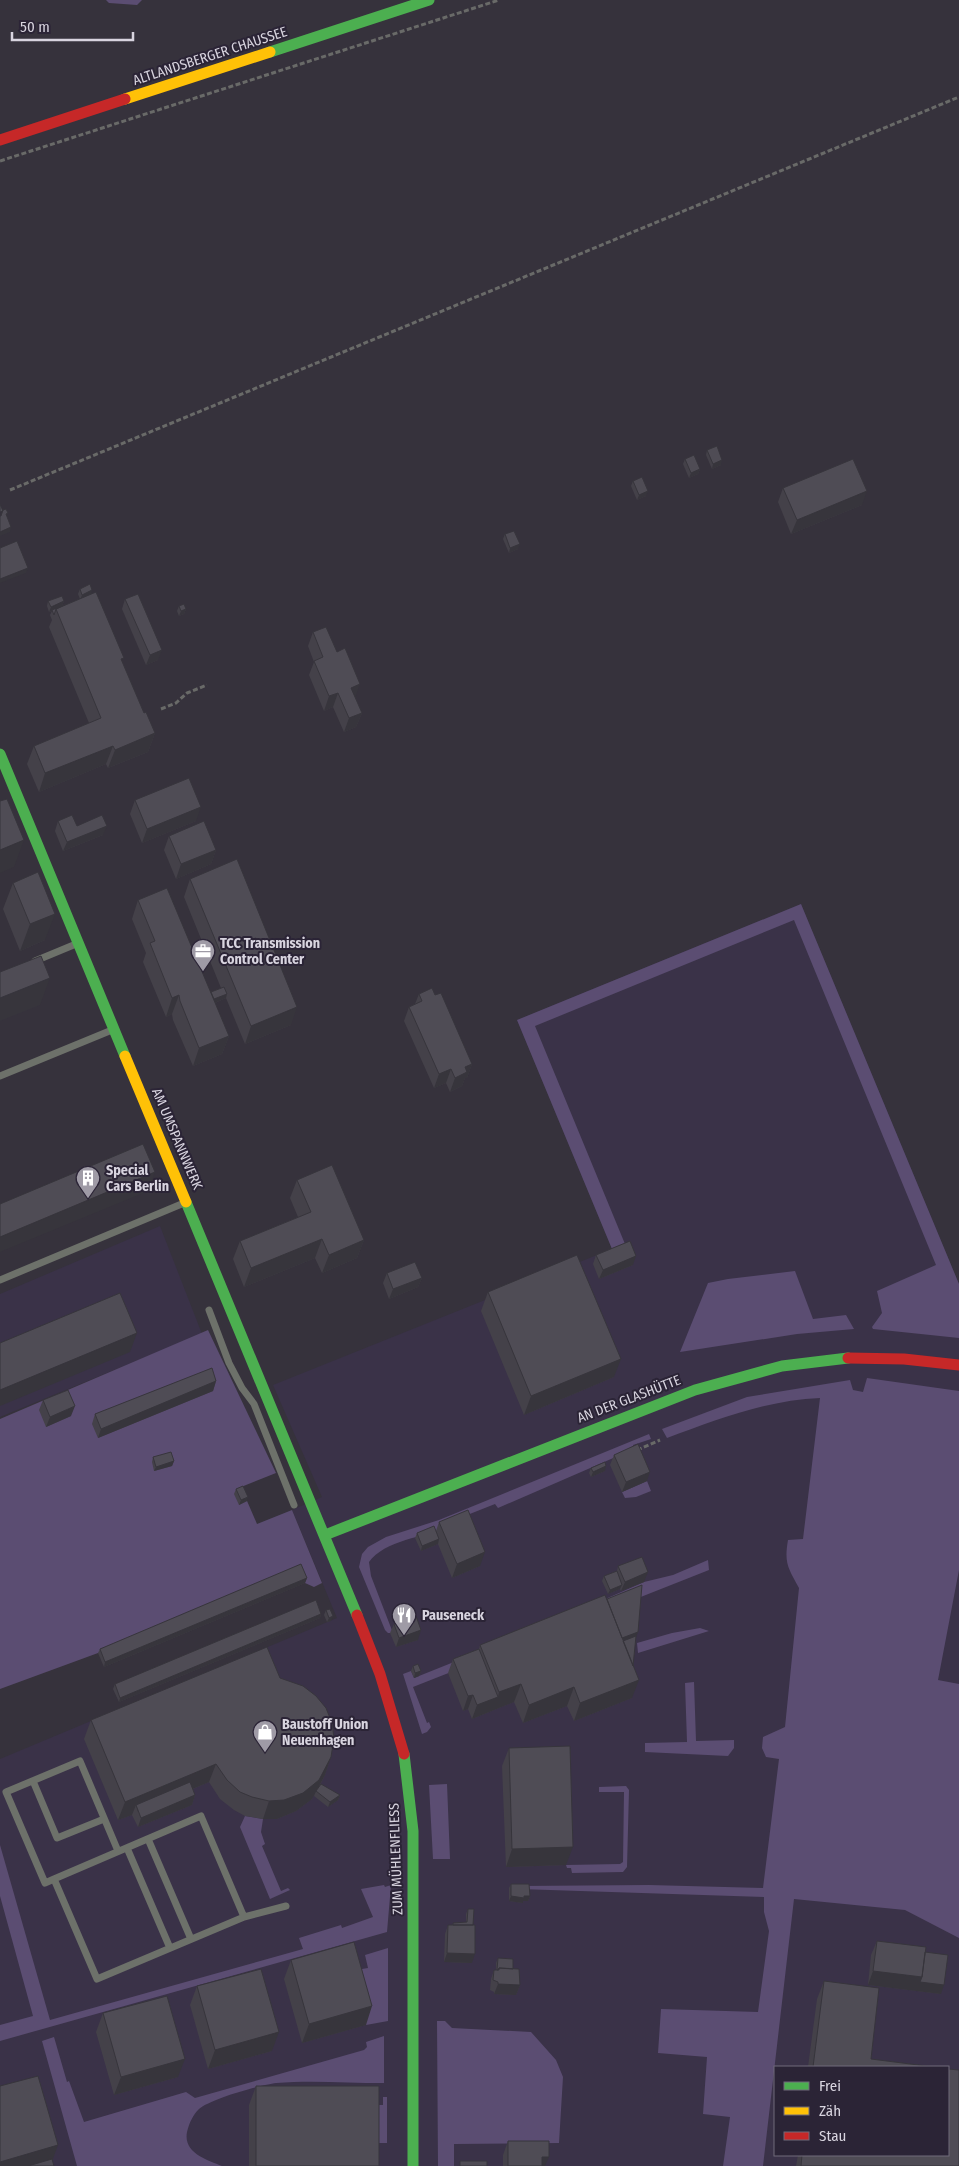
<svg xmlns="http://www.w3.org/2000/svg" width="959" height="2166" font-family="'Fira Sans Condensed',sans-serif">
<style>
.built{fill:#3a3248;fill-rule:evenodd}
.green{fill:#5b4d72}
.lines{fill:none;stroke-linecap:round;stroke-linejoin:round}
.path{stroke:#696a68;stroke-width:3;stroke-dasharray:5 2.5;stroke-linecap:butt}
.lane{stroke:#6d716a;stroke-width:7}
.fast{stroke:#4caf50;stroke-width:11}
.slow{stroke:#ffc107;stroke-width:11}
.jam{stroke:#c62828;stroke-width:11}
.wall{fill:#444149}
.shaded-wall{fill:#37353c}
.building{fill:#4f4c55;stroke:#37353c}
.labels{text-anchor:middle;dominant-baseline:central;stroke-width:4;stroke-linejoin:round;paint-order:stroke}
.street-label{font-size:14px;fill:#d8d4df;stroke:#2b2436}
.poi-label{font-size:14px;font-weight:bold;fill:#d8d4df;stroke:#2b2436;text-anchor:start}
</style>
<rect width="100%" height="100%" fill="#36323c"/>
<path class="built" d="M801 904 959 1284V2166H0V1759L337 1618 292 1510 322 1497 273 1385 612 1249 517 1020ZM775 2067H948V2155H775Z
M160 1226 202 1334 0 1417V1294Z"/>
<path class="green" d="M106 0H142L137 5 109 3Z
M801 904 959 1284V1338L873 1329 872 1327 882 1313 877 1291 936 1265 794 920 535 1026 625 1244 612 1249 517 1020Z
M795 1271 813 1319 846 1315 854 1329 797 1334 680 1352 708 1283 728 1279Z
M208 1330 276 1473 241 1487 257 1524 292 1510 322 1583 314 1587 305 1583 299 1570 98 1653 0 1689V1419Z
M867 1378 959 1391V1570L938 1680 959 1684V1938L905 1910 794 1899 763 2166H723L730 2117 703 2114 707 2057 658 2053 661 2009 758 2012 769 1931 764 1912V1897L519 1889V1886L649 1885 763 1888 779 1759 766 1757 762 1748 763 1737 785 1727 799 1588C788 1568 784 1563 788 1540L803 1539 820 1398C767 1400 716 1420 667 1438L662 1429 747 1397 850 1380 853 1390 863 1392Z
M649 1434 651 1439 633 1445 634 1449 498 1508 495 1504 447 1523 449 1530C425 1535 384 1541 369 1562L371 1576 393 1633H388L385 1630 359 1567 362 1554 368 1547 386 1537 439 1520Z
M647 1481 651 1491 636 1497 625 1498 622 1492Z
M708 1560 709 1570 413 1687 427 1723 429 1722 431 1727 427 1732 422 1734 403 1674 411 1671 414 1678 544 1626 644 1582 673 1575Z
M700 1628 709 1631 638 1653 637 1643 672 1633Z
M694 1682 696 1741 734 1740V1748L728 1756 645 1752V1743L687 1742 685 1683Z
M447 1784 450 1859H433L429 1785Z
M626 1786 629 1790 627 1867 623 1872 572 1873 571 1868H567L566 1865 620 1864 623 1862 624 1792H599V1787Z
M245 1816 263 1819 261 1832 265 1844 262 1846 281 1891 288 1888 290 1890 270 1899 240 1827Z
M0 1845 50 2020 303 1949 299 1938 341 1925 342 1928 373 1917 361 1889 384 1885 385 1887 391 1885 387 1932 0 2041V2025L33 2016 0 1896Z
M388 1948V2021L366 2025 350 1971 368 1968 365 1955Z
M437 2021H445L452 2028 531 2032 556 2060 563 2077 559 2143 454 2144V2166H438Z
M384 2036V2083C348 2083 311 2080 276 2083 260 2085 210 2099 199 2109 193 2115 189 2123 187 2132 183 2153 207 2160 222 2166H77L42 2041 54 2037 67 2082 69 2081 84 2122 186 2092 195 2098 364 2050 367 2047 366 2042Z
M383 2097H387V2143H372V2105H383Z"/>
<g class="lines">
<path class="path" d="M0 161 499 0
M10 490 959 97
M161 709 176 703 187 693 207 685
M637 1450 660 1440"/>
<path class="lane" d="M35 961 76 944
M0 1076 112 1030
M0 1280 184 1203
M209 1310 229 1363 242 1388 254 1404 294 1505
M33 1781 57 1838 104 1819
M201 1816 244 1917 97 1979 54 1879Z
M148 1839 191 1939
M127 1848 170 1948
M54 1879 45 1883 6 1792 80 1761 118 1851
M244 1917 286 1906"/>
<path class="fast" d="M270 52 429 0
M0 754 125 1056
M186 1202 357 1615
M325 1535 695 1390 782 1366 848 1358
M404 1754 413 1831V2166"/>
<path class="slow" d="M125 99 270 52
M125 1056 186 1202"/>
<path class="jam" d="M0 140 125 99
M848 1358 904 1359 959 1365
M357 1615 380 1674 404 1754"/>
</g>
<path class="wall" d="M707 450 721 465 712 469 706 455Z
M685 459 700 469 698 474 689 478 683 464Z
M633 481 646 496 637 500 631 486Z
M783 488 862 505 791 534 778 502Z
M505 534 518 549 509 553 503 539Z
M80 589 91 594 122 662 144 713 155 733 148 752 108 768 106 764 39 792 27 764 34 746 89 723 49 627 52 620 50 615 52 611 49 612 47 606 48 601H64L62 606 80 599 78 594Z
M125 599 158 660 146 665 122 609Z
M179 606 186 609 184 614 179 616 177 611Z
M313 632 355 698 362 713 356 727 344 732 333 707 324 711 309 675 314 662 308 646Z
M135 800 196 821 142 843 130 814Z
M58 821 77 826 103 835 63 851 55 831Z
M169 836 216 850 211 864 176 879 164 850Z
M190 879 291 1025 245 1044 226 998 215 1003 229 1036 222 1054 193 1066 173 1020 172 1014 166 1017 143 962 146 953 132 919 138 900 211 992 221 988 184 897Z
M13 883 45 940 20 951 3 909Z
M419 994 435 995 472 1064 467 1078H465L462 1086 450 1092 446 1083 434 1088 404 1021 409 1007 415 1004Z
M297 1180 364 1240 357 1258 322 1273 315 1258 244 1287 233 1259 240 1241 298 1217 290 1198Z
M596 1255 633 1265 599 1279 593 1264Z
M387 1273 422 1278 418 1287 389 1299 383 1283Z
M488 1292 614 1377 524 1415 481 1311Z
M216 1381 213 1391 98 1438 92 1424 95 1414Z
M43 1400 71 1416 46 1427 39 1410Z
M614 1455 647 1481 622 1492 610 1465Z
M153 1457 174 1461 172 1466 154 1471 152 1462Z
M591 1468 605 1471 591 1477 589 1473Z
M236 1489 247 1501 239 1505 234 1494Z
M439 1522 480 1566 452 1578 438 1544 421 1551 415 1538 417 1533 436 1531Z
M618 1566 644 1582 621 1591 620 1589 608 1594 602 1581 604 1576 617 1571Z
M307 1578 305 1583 104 1667 98 1653 100 1649Z
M607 1599 636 1636 633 1666 632 1698 574 1721 567 1706 523 1723 514 1702 472 1719 468 1709 463 1711 448 1673 453 1659 479 1649 480 1645Z
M326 1610 331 1621 327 1622 324 1615Z
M321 1614 320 1618 119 1702 113 1689 115 1684Z
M394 1624 418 1640 396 1647 390 1633Z
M413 1666 421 1671 419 1676 414 1678 411 1671Z
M280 1678 331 1757 325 1775 318 1789 340 1795 338 1800 328 1807 314 1796 315 1793 312 1799 296 1811 277 1819H263L245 1816 234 1810 220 1799 209 1782 193 1789 195 1795 192 1805 138 1827 132 1815 118 1820 84 1739 91 1720Z
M509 1748 566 1865 506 1867 502 1766Z
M511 1884 530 1896 528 1901H523V1903L509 1901V1888Z
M468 1909 473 1925 472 1963 444 1962 445 1934 448 1925H452L453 1923 466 1922V1914Z
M877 1941 925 1952 941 1994 868 1985 871 1955Z
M498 1958 513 1969 520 1985 516 1995 494 1994V1992L490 1990 491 1979 494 1970H496V1963Z
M291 1960 366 2025 302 2043 284 1979Z
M824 1981 871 2059 934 2067H808L817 1999Z
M197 1986 272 2051 208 2069 190 2005Z
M103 2013 178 2077 114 2095 96 2032Z
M256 2086 379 2166H249V2105Z
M508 2141 545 2166H503V2155Z
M798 2155H948L959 2166H796Z"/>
<path class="shaded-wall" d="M722 460 721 465 712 469 713 464Z
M700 469 698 474 689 478 691 473Z
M648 491 646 496 637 500 639 495Z
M867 491 862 505 791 534 797 520Z
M11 527 10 532 0 536V532Z
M520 544 518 549 509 553 510 548Z
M28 568 26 573 0 583V579Z
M92 590 91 595 80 600 82 595Z
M64 601 62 606 49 612 51 607Z
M186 609 184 614 179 616 181 611Z
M162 650 158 660 146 665 150 655Z
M360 684 355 698 351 688Z
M338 693 333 707 324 711 329 696Z
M362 713 356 727 344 732 349 718Z
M155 733 148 752 108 768 115 750Z
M113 746 106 764 39 792 45 773Z
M201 807 196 821 142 843 147 829Z
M107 826 103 835 63 851 67 842Z
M24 840 14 867 0 873V850Z
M216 850 211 864 176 879 181 864Z
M55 914 45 940 20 951 30 924Z
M50 978 40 1005 0 1021V998Z
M227 994 226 998 203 1008 204 1003Z
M179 995 172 1014 166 1017 172 998Z
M297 1007 291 1025 245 1044 251 1026Z
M229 1036 222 1054 193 1066 199 1048Z
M472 1064 467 1078H465L462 1086 450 1092 455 1078 465 1067Z
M451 1069 446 1083 434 1088 439 1074Z
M155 1172 148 1191 0 1252V1237Z
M322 1239 315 1258 244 1287 251 1268Z
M364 1240 357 1258 322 1273 329 1255Z
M636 1256 633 1265 599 1279 603 1270Z
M422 1278 418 1287 389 1299 393 1289Z
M137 1333 130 1352 0 1406V1390Z
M621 1359 614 1377 524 1415 531 1396Z
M216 1381 213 1391 98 1438 101 1429Z
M75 1406 71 1416 46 1427 50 1417Z
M174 1461 172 1466 154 1471 156 1467Z
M606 1466 605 1471 591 1477 593 1472Z
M650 1472 647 1481 622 1492 626 1482Z
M248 1497 247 1501 239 1505 241 1500Z
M439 1539 438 1544 421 1551 422 1546Z
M485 1552 480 1566 452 1578 457 1564Z
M648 1572 644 1582 621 1591 625 1582Z
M307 1578 305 1583 104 1667 105 1662Z
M622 1585 620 1589 608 1594 610 1590Z
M321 1614 320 1618 119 1702 120 1698Z
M333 1616 331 1621 327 1622 329 1618Z
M421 1630 418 1640 396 1647 399 1638Z
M638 1632 633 1646 619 1639Z
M421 1671 419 1676 414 1678 415 1673Z
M639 1680 632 1698 574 1721 580 1703Z
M521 1684 514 1702 472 1719 477 1705 498 1697 499 1692Z
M574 1687 567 1706 523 1723 529 1705Z
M473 1695 468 1709 463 1711 468 1696Z
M331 1757 325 1775 312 1799 296 1811 277 1819H263L269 1801Z
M216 1764 209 1782 138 1812 136 1805 132 1815 118 1820 125 1802Z
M195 1795 192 1805 138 1827 141 1818Z
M340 1795 338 1800 328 1807 330 1802Z
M573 1847 566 1865 506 1867 512 1849Z
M511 1896H530L528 1901H523V1903L509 1901Z
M447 1953 475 1954 472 1963 444 1962Z
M873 1971 922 1977 944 1985 941 1994 868 1985Z
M498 1984 520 1985 516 1995 494 1994Z
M372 2006 366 2025 302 2043 309 2024Z
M279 2032 272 2051 208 2069 215 2050Z
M185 2059 178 2077 114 2095 121 2077Z
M58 2145 51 2164 43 2166H0V2162Z
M542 2157H549L545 2166H538Z"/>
<path class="building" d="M717 446 722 460 713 464 707 450Z
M694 455 700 469 691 473 685 459Z
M853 459 867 491 797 520 783 488Z
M642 477 648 491 639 495 633 481Z
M0 504 3 511 0 512Z
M6 509 8 513 6 514 11 527 0 532V516H1L3 510Z
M514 531 520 544 510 548 505 534Z
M17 541 28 568 0 579V548Z
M90 584 92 590 82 595 80 589Z
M96 592 124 658 121 659 144 713 146 712 155 733 115 750 113 746 45 773 34 746 101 718 56 609Z
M138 594 162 650 150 655 125 599Z
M62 596 64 601 51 607 48 601Z
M66 604 56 609 54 615 52 610Z
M184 604 186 609 181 611 179 606Z
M326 627 337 652 345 648 360 684 351 688 362 713 349 718 338 693 329 696 314 661 323 657 313 632Z
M189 778 201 807 147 829 135 800Z
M7 799 24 840 0 850V801Z
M72 815 77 826 102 815 107 826 67 842 58 821Z
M204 821 216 850 181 864 169 836Z
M237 859 297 1007 251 1026 190 879Z
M38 872 55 914 30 924 13 883Z
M167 888 229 1036 199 1048 180 1001 179 995 172 998 150 943 155 941 138 900Z
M41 956 50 978 0 998V972Z
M224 987 227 994 214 999 211 992Z
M432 988 435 995 441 993 472 1064 465 1067 467 1072 455 1078 451 1069 439 1074 409 1007 422 1001 419 994Z
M143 1144 155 1172 0 1237V1204Z
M332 1165 364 1240 329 1255 322 1239 251 1268 240 1241 311 1212 297 1180Z
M630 1241 636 1256 603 1270 596 1255Z
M577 1255 621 1359 531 1396 488 1292Z
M415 1262 422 1278 393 1289 387 1273Z
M120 1293 137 1333 0 1390V1343Z
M212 1368 216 1381 101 1429 95 1414Z
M68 1390 75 1406 50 1417 43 1400Z
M638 1444 650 1472 626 1482 614 1455Z
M171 1452 174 1461 156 1467 153 1457Z
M605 1462 606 1466 593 1472 591 1468Z
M243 1486 248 1497 241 1500 236 1489Z
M468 1510 485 1552 457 1564 439 1522Z
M434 1526 439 1539 422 1546 417 1533Z
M642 1557 648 1572 625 1582 618 1566Z
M301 1564 307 1578 105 1662 100 1649Z
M617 1571 622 1585 610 1590 604 1576Z
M642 1585 638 1632 622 1638 607 1599Z
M605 1595 639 1680 580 1703 574 1687 529 1705 521 1684 499 1692 480 1645Z
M316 1600 321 1614 120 1698 115 1684Z
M330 1609 333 1616 329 1618 326 1610Z
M416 1616 421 1630 399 1638 394 1624Z
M636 1636 633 1666 623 1641Z
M267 1647 280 1678 303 1686 316 1696 326 1708 332 1723 334 1738 331 1757 319 1780 303 1793 284 1800 269 1801 252 1797 240 1792 227 1780 216 1764 125 1802 91 1720Z
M479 1649 498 1697 477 1705 473 1695 468 1696 453 1659Z
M418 1664 421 1671 415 1673 413 1666Z
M570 1746 573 1847 512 1849 509 1748Z
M190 1782 195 1795 141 1818 136 1805Z
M321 1784 340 1795 330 1802 316 1791Z
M511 1884H529L530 1896H524V1898L511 1896Z
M468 1909H474L473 1925H453V1923L467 1922Z
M448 1925H475V1954L447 1953Z
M877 1941 926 1947 922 1977 873 1971Z
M354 1942 372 2006 309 2024 291 1960Z
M925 1952 948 1955 944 1985 920 1982 922 1977Z
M498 1958 513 1959V1969L499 1968 498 1970H497Z
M499 1968 519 1969 520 1985 498 1984V1982L493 1980 494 1970H499Z
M261 1969 279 2032 215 2050 197 1986Z
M824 1981 879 1988 871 2059 934 2067H813Z
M167 1996 185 2059 121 2077 103 2013Z
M948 2069 959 2070V2166H801L802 2155H948Z
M38 2076 58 2145 0 2162V2086Z
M256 2086H379V2166H256Z
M508 2141H549V2157H542V2166H508Z
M52 2159 54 2166H28Z
M460 2161H487V2166H460Z"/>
<defs>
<g id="office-pin" transform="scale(1.25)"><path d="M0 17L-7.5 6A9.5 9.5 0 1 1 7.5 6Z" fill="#9f9ba6" stroke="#2b2436"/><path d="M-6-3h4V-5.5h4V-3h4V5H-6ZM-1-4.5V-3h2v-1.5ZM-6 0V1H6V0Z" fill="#fff"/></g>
<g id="building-pin" transform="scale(1.25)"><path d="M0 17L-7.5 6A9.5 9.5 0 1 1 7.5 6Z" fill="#9f9ba6" stroke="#2b2436"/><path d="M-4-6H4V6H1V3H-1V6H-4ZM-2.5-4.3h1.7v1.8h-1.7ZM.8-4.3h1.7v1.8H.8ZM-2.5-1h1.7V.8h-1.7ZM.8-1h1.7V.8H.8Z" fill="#fff"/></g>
<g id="restaurant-pin" transform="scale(1.25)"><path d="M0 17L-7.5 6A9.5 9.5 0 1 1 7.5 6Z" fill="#9f9ba6" stroke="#2b2436"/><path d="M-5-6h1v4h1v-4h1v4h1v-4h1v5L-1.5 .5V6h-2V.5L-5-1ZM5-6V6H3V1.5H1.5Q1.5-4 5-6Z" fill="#fff"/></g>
<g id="shop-pin" transform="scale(1.25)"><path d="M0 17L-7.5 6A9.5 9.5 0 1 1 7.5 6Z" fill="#9f9ba6" stroke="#2b2436"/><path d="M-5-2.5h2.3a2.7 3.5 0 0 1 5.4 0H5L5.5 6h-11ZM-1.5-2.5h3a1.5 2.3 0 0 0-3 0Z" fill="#fff"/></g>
</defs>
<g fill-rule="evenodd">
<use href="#office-pin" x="203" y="951"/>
<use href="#building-pin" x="88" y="1178"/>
<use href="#restaurant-pin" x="404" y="1615"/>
<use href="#shop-pin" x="265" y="1732"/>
</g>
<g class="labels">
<g class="street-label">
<text transform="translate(210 56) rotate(-18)">ALTLANDSBERGER CHAUSSEE</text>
<text transform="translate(177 1139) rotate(67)">AM UMSPANNWERK</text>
<text transform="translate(629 1399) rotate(-21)">AN DER GLASHÜTTE</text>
<text transform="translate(396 1859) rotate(-92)">ZUM MÜHLENFLIESS</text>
</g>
<g class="poi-label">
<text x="220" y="943">TCC Transmission<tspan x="220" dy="16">Control Center</tspan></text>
<text x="106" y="1170">Special<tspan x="106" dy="16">Cars Berlin</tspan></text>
<text x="422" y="1615">Pauseneck</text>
<text x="282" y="1724">Baustoff Union<tspan x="282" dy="16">Neuenhagen</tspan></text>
</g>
</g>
<rect x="774" y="2066" width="175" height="90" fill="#2b2436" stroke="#706a7a"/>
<rect x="784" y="2082" width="25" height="8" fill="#4caf50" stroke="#706a7a"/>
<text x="819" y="2091" font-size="15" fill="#d8d4df">Frei</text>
<rect x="784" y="2107" width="25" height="8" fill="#ffc107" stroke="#706a7a"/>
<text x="819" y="2116" font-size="15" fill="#d8d4df">Zäh</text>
<rect x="784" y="2132" width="25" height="8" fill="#c62828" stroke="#706a7a"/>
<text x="819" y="2141" font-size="15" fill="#d8d4df">Stau</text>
<path d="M12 32v8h121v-8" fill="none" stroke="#d8d4df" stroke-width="2.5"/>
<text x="20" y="32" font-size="15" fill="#d8d4df" stroke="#2b2436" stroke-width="4" paint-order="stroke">50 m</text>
</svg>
